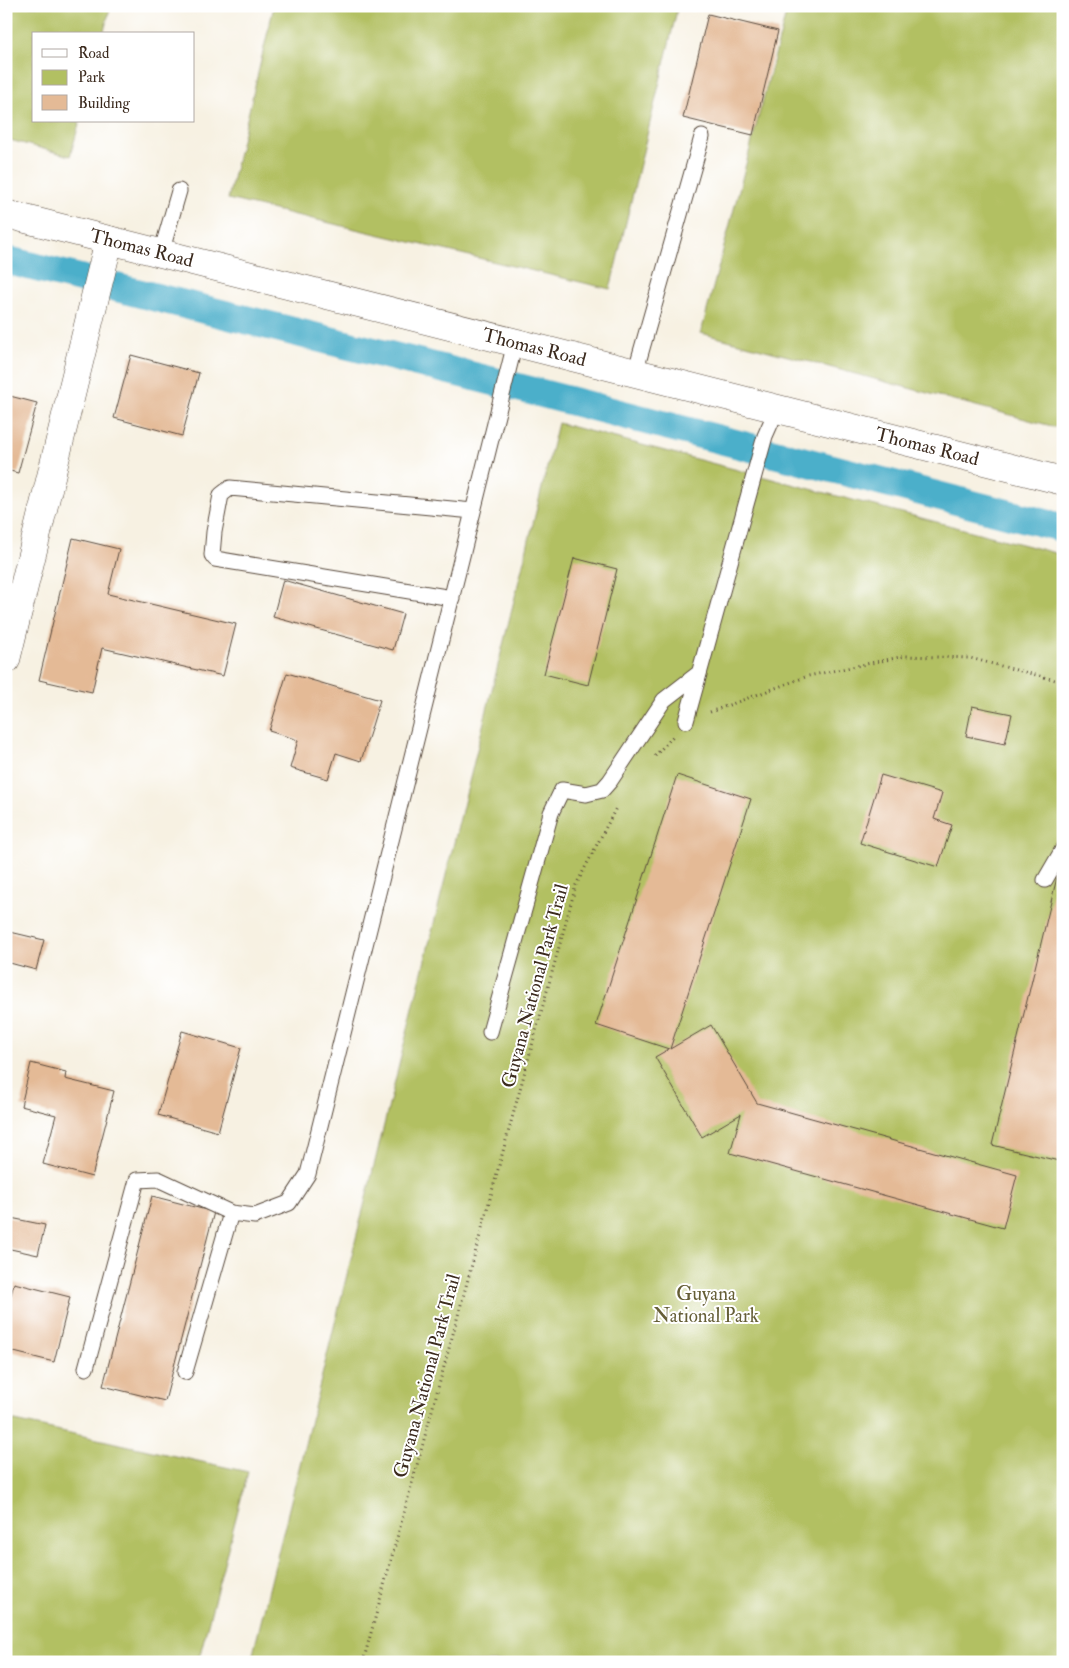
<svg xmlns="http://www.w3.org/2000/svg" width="1069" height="1668" font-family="'IM FELL Double Pica',serif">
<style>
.green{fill:#b2c062;stroke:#767540}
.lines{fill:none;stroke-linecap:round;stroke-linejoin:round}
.canal{stroke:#4bafca;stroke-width:29}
.building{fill:#e4ba96}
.service-casing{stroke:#57483b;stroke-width:17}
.minor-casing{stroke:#57483b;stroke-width:29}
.tertiary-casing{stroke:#57483b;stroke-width:29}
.path{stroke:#57483b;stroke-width:3;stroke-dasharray:1 4;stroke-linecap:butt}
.service{stroke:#fff;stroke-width:15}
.minor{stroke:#fff;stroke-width:28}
.tertiary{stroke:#fff;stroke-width:28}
.labels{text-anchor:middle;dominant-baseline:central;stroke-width:4;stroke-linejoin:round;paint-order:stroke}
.street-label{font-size:19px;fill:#3b2a1e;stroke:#fff}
.park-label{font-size:19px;fill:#655e36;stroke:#fff}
</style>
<rect width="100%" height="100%" fill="#fff"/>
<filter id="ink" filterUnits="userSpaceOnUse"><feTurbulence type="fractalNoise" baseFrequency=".02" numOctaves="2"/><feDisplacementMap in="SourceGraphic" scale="10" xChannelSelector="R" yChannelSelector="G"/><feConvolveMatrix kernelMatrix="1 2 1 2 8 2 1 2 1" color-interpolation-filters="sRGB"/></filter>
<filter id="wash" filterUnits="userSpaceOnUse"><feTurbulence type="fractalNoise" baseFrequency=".0096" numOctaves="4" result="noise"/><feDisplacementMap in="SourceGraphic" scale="20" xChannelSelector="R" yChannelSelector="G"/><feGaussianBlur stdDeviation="1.12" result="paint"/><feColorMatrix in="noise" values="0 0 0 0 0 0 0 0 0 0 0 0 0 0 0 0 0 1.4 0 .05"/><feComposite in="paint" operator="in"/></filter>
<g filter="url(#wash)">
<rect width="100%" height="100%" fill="#f7f1e2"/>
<path class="green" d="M6 6H111L103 34H34V121H80L70 156 6 139Z
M274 6H678L610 289 228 199Z
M788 6H1063V429L701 333Z
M558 423 1063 555V1662H251Z
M6 1419 248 1472 198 1662H6Z"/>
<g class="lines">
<path class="canal" d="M6 260 540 393 1063 528"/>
</g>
<g id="blocks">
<path class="building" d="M708 14 778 31 753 135 683 118Z
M131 355 199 373 182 436 114 418Z
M6 395 37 403 18 473 6 470Z
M73 538 119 549 108 594 236 624 223 676 102 648 92 692 39 680Z
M574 558 617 569 588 685 544 674Z
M283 580 403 614 393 650 273 617Z
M287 673 380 700 361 761 336 753 328 779 290 768 298 740 269 731Z
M972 706 1012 714 1005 744 966 736Z
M677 775 751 799 670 1049 711 1025 757 1103 1017 1175 1003 1228 730 1153 741 1114 702 1137 655 1057 669 1049 596 1025Z
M881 775 942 793 934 819 952 825 938 867 860 843Z
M1059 869 1063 870V1162L992 1145Z
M6 931 44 940 36 970 6 962Z
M182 1031 241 1048 218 1132 158 1115Z
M31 1063 66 1072 65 1079 114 1091 92 1177 43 1164 56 1115 21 1106Z
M152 1196 214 1212 165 1401 103 1386Z
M6 1217 45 1225 38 1255 6 1248Z
M14 1283 70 1297 54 1362 6 1350V1294L11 1295Z"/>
</g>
</g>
<g filter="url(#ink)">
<use href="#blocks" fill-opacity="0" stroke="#57483b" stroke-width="1"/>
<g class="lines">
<g class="service-casing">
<path id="service" d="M161 253 179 191
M635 373 702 137
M452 598 215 559 212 555 214 532 221 495 230 488 473 511
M686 721 765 436 777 409
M1045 880 1063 849
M490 1032 551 813 562 790 586 794 602 790 610 781 664 700 699 673
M86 1368 137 1180 158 1179 231 1213 255 1216 289 1203 308 1174 515 343
M185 1372 231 1213"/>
</g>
<g class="minor-casing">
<path id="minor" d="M6 660 109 240"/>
</g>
<g class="tertiary-casing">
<g id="tertiary">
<path id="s1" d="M6 214 1063 481"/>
</g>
</g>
<path class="path" d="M710 712 808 676 905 656 970 658 1063 682
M655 756 673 736
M363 1662 576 885 617 806"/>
<use href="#service" class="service"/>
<use href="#minor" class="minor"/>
<use href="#tertiary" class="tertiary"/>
</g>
</g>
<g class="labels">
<g class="street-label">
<text stroke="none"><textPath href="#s1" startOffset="140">Thomas Road</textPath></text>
<text stroke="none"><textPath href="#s1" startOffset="545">Thomas Road</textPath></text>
<text stroke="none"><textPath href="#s1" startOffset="950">Thomas Road</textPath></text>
<text transform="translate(535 986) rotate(-75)">Guyana National Park Trail</text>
<text transform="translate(427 1376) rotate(-75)">Guyana National Park Trail</text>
</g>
<g class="park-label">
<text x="706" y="1294">Guyana<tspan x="706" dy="22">National Park</tspan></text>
</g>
</g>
<rect width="1069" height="1668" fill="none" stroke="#fff" stroke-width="25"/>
<rect x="32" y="32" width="162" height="90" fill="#ffffff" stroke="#b1aaa5"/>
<rect x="42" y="49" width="25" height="8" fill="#ffffff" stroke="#b1aaa5"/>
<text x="78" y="58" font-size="15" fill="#3b2a1e">Road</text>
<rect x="42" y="70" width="25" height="15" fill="#b2c062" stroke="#b1aaa5"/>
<text x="78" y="82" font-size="15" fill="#3b2a1e">Park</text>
<rect x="42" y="95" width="25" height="15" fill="#e4ba96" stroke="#b1aaa5"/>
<text x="78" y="108" font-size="15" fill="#3b2a1e">Building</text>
</svg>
